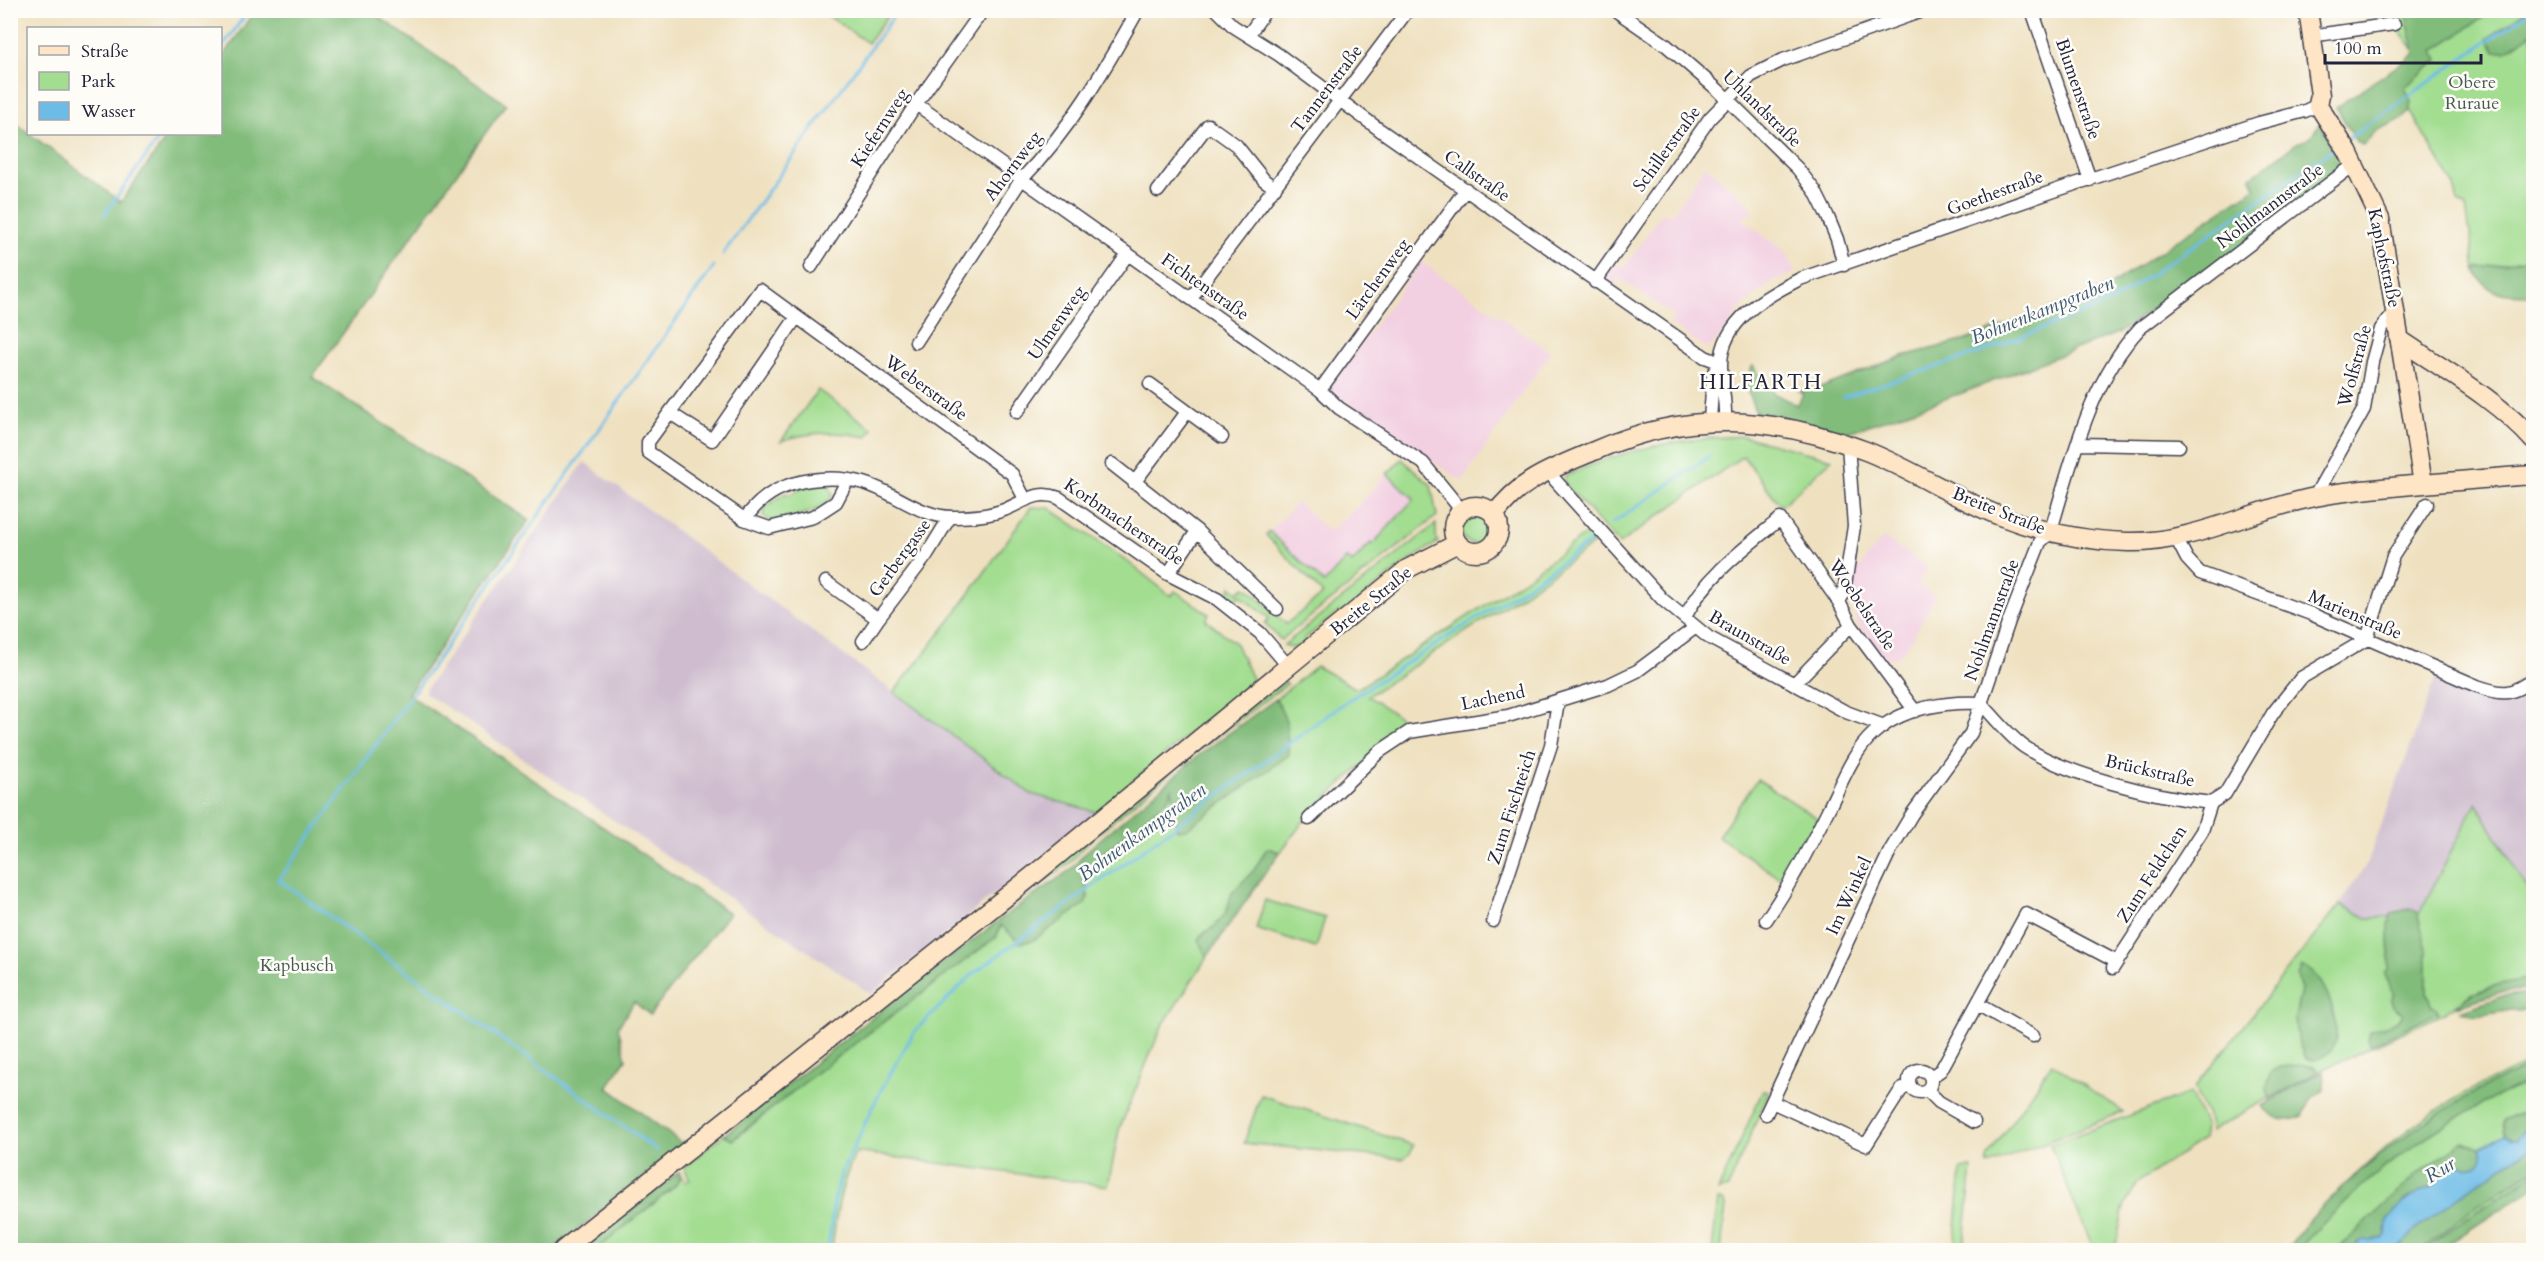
<svg xmlns="http://www.w3.org/2000/svg" width="2544" height="1261" font-family="Cardo,serif">
<style>
.built{fill:#f2cfe1}
.industrial{fill:#cfbdcf}
.green{fill:#a2dd90;stroke:#628066;stroke-width:1.5}
.forest{fill:#81bc7a;stroke:#526f5a;stroke-width:1.5}
.water{fill:#6cbce7;stroke:#476f91;stroke-width:1.5}
.lines{fill:none;stroke-linecap:round;stroke-linejoin:round}
.stream{stroke:#6cbce7;stroke-width:3}
.street-casing{stroke:#413f4f;stroke-width:15}
.secondary-casing{stroke:#413f4f;stroke-width:21}
.street{stroke:#fff;stroke-width:12}
.secondary{stroke:#fde5c5;stroke-width:18}
.labels{text-anchor:middle;dominant-baseline:central;stroke-width:5;stroke-linejoin:round;paint-order:stroke}
.park-label{font-size:18px;fill:#485a54;stroke:#fdfcf7}
.street-label{font-size:18px;fill:#22223b;stroke:#fdfcf7}
.water-label{font-size:20px;font-style:italic;fill:#3c5877;stroke:#fdfcf7}
.quarter-label{font-size:21px;letter-spacing:1.5px;fill:#22223b;stroke:#fdfcf7}
</style>
<rect width="100%" height="100%" fill="#fdfcf7"/>
<filter id="ink" filterUnits="userSpaceOnUse"><feTurbulence type="fractalNoise" baseFrequency=".0167" numOctaves="2"/><feDisplacementMap in="SourceGraphic" scale="12" xChannelSelector="R" yChannelSelector="G"/><feConvolveMatrix kernelMatrix="1 2 1 2 8 2 1 2 1" color-interpolation-filters="sRGB"/></filter>
<filter id="wash" filterUnits="userSpaceOnUse"><feTurbulence type="fractalNoise" baseFrequency=".008" numOctaves="4" result="noise"/><feDisplacementMap in="SourceGraphic" scale="24" xChannelSelector="R" yChannelSelector="G"/><feGaussianBlur stdDeviation="1.35" result="paint"/><feColorMatrix in="noise" values="0 0 0 0 0 0 0 0 0 0 0 0 0 0 0 0 0 1.4 0 .05"/><feComposite in="paint" operator="in"/></filter>
<g filter="url(#wash)">
<rect width="100%" height="100%" fill="#efe1c0"/>
<path class="built" d="M1706 165 1754 209 1743 220 1787 253 1795 273 1772 282 1743 305 1715 343 1706 348 1669 323 1674 316 1619 278 1614 284 1607 280V276L1615 265 1625 266 1663 211 1671 216Z
M1421 262 1551 352 1462 481 1328 389Z
M1387 474 1414 499 1373 544 1371 543 1352 563 1347 558 1324 583 1269 532 1297 502 1330 532 1343 518 1345 519Z
M1883 537 1928 567 1918 584 1936 596 1905 650 1895 658H1884L1858 625 1850 596 1852 583 1859 568Z"/>
<path class="industrial" d="M584 462 1031 794 1096 812 871 994 424 692Z
M2436 677 2495 702 2509 704 2533 689V989L2501 992 2457 1006 2425 1021 2418 916 2367 918 2340 904 2367 864Z"/>
<path class="green" d="M821 11H891L868 43Z
M2390 11H2533V289L2480 267 2475 269 2466 207 2458 202 2454 186 2391 78 2420 58 2391 19Z
M818 390 873 429 867 437C838 431 809 431 781 441Z
M1743 436 1832 459 1781 506 1743 456 1619 544 1564 483 1565 476C1625 448 1676 439 1743 436Z
M1402 459 1431 485 1437 516 1281 640 1265 624 1269 618 1240 595 1235 602 1227 597 1231 586 1238 592 1244 587 1249 589 1286 624 1323 594 1266 535 1269 531 1324 583 1347 558 1352 563 1371 543 1373 544 1414 499 1387 474Z
M824 484 829 485 833 495C821 515 793 515 772 522L763 516 765 507 786 493 788 495 798 491 800 488Z
M1031 507 1049 508 1128 562 1171 596 1175 591 1209 614 1206 620 1236 644 1253 681 1096 812 1031 794 894 692 952 618Z
M1461 529a15 15 0 1 1 30 0a15 15 0 1 1-30 0Z
M1436 524V536L1438 542 1405 564 1341 614 1339 612 1304 639 1307 642 1294 648 1284 645Z
M1593 529 1602 538 1522 595 1368 696 1410 724 1343 782 1306 818 1254 887 1207 957 1161 1028 1119 1130 1108 1186 856 1152C840 1186 836 1213 832 1250H596L675 1186 681 1176 686 1182 690 1180 684 1168 723 1135 733 1140 821 1069 996 937 1002 925 1088 897 1083 870 1167 800 1173 788 1177 829 1280 706 1276 699 1316 666 1357 689 1522 581Z
M1285 681 1287 684 1190 756 1086 844 1068 864 911 980 1220 730Z
M1757 779 1819 819 1787 883 1718 836Z
M2476 803 2533 898V905L2530 906 2533 911V979L2517 981 2471 994 2446 1012 2296 1082 2210 1132C2212 1117 2197 1103 2195 1087L2340 904 2367 918 2418 916Z
M1265 900 1325 918 1316 948 1256 929Z
M2533 1061V1185L2438 1250H2288C2332 1191 2392 1137 2455 1099 2479 1085 2507 1073 2533 1061Z
M2052 1063 2123 1112 1988 1165 1987 1158Z
M1763 1090 1769 1091 1728 1188 1718 1191Z
M2190 1093 2205 1126 2203 1139 2137 1183 2123 1210 2115 1250H2094L2050 1145Z
M1261 1095 1413 1145 1410 1154 1403 1159 1244 1143Z
M1972 1168 1963 1250H1954L1961 1169Z
M1718 1200 1723 1201 1726 1205 1721 1250H1712Z"/>
<path class="forest" d="M255 10 370 11 506 104 312 377 529 520 408 694 729 913 650 1015 634 1002 618 1027 626 1059 607 1087 684 1145 552 1250H11L10 119 121 202 169 134H220L221 60Z
M2405 11H2493L2434 50 2438 60 2405 87 2411 102 2409 112 2402 119 2376 131 2363 145 2357 143 2336 107 2415 54Z
M2526 11H2533V33L2506 51H2495L2487 39Z
M2320 123 2343 165 2272 224 2120 332 1962 393 1837 436 1785 417 1756 413 1744 382 1753 366 1773 393 1797 405 1803 394 1799 391 1823 387 1903 356 1966 340 2108 287 2255 188 2251 177 2297 143 2309 139Z
M2533 258V295C2508 295 2485 296 2475 269Z
M1276 699 1286 721 1289 755 1186 829 1177 830 1172 789 1167 800 1083 870 1088 897 1085 904 1032 941 1020 943 1001 925 996 937 821 1069 732 1140 724 1135 885 1007 998 921 1070 870 1089 849 1198 756Z
M1267 848 1280 852 1207 957 1199 942 1201 935 1214 927 1226 913 1232 893 1254 870Z
M2409 909 2417 912 2427 949V994L2431 1005 2436 1007 2438 1012 2370 1045 2368 1040 2370 1031C2381 1027 2397 1024 2403 1014L2393 1006 2391 1001C2397 989 2388 984 2385 973L2389 968V926L2391 913Z
M2301 967C2324 969 2341 1022 2335 1043 2331 1053 2322 1058 2313 1060L2305 1058 2297 1038 2295 1018 2301 990 2297 975Z
M2533 979V989L2501 992 2457 1006C2470 989 2512 980 2533 979Z
M2533 993V1010H2512L2476 1016 2461 1011 2503 996Z
M2303 1065 2314 1067 2318 1072 2269 1099 2267 1088 2270 1073 2280 1067Z
M2533 1065V1080C2457 1112 2392 1154 2333 1214 2322 1225 2308 1237 2299 1250H2286C2338 1177 2450 1097 2533 1065Z
M2323 1072 2324 1090 2312 1098 2303 1116C2286 1124 2275 1120 2262 1106L2298 1084Z
M2533 1107V1129H2525L2517 1139C2504 1139 2504 1132 2503 1121Z
M2463 1142 2480 1147 2482 1154 2481 1162 2476 1166 2468 1168 2461 1164 2443 1172 2432 1187 2407 1199 2400 1206 2387 1220 2386 1235 2382 1239 2370 1240 2357 1244 2356 1250H2337L2416 1175Z
M2533 1147V1170L2469 1211 2421 1250H2396L2418 1227 2477 1183Z
M679 1172 681 1176 675 1186 596 1250H581Z
M2533 1174V1188L2454 1240 2443 1250H2425L2450 1229Z"/>
<path class="water" d="M2525 1129H2533V1147L2477 1183 2419 1227 2396 1250H2356L2357 1244 2363 1240 2382 1239 2386 1235 2387 1220 2400 1206 2416 1194 2432 1187 2443 1172 2461 1164 2468 1168 2476 1166 2481 1162 2482 1154 2480 1147 2505 1134 2512 1139H2517Z"/>
<g class="lines">
<path class="stream" d="M220 50 249 10
M2346 140 2532 10
M104 215 162 134
M723 254 898 10
M1843 397 1985 351 2113 301 2336 147
M1613 523 1710 456
M657 1150 279 880 439 657 714 266
M828 1250 834 1202 842 1172 880 1092 914 1032 974 973 1347 701 1524 588 1596 538"/>
</g>
</g>
<g filter="url(#ink)">
<g class="lines">
<g class="street-casing">
<path id="street" d="M1217 10 1233 26 1279 55 1380 130 1705 357 1721 363
M1615 10 1666 45 1718 90 1798 169 1815 191 1827 215 1837 239 1844 265
M2032 10 2090 180
M1249 34 1266 10
M2310 36 2394 24
M916 104 1320 390 1339 408 1423 463 1462 511
M1158 191 1208 125 1236 145 1264 180 1275 188
M811 267 916 104 983 10
M1595 282 1710 118 1751 76 1783 60 1925 10
M1191 298 1408 10
M916 342 1021 180C1069 131 1105 69 1138 10
M1150 384 1222 437
M1320 390 1466 189
M1017 412 1127 255
M670 413 712 440 796 318
M1725 420C1726 401 1721 383 1721 364 1722 320 1766 296 1800 279L2057 190 2259 123 2305 111 2318 105
M1710 421 1713 374 1721 363
M2078 444 2179 446
M1112 464 1197 531 1168 574
M1549 470 1555 480 1663 600 1708 637 1846 712 1884 726
M1134 483 1187 412
M2315 496 2364 409 2372 362 2381 329 2396 310
M1025 499 1012 474 760 290 648 442V452L744 519C749 514 754 507 760 502 786 478 832 474 864 483 895 492 921 518 954 517 971 517 988 516 1004 510 1024 502 1038 489 1059 498L1168 574 1217 599 1260 633 1289 667
M744 519 769 528 813 517 836 502 847 481
M1197 531 1277 609
M2176 538 2187 559 2200 573 2311 614 2477 686C2504 695 2509 696 2534 679
M826 582 878 619 926 556 950 517
M1839 602 1844 592 1854 526 1848 445
M1685 617C1705 577 1746 547 1780 519L1839 602 1851 625 1915 711
M863 641 878 619
M1794 684 1851 625
M1981 703C1994 717 2008 735 2023 746 2067 776 2158 797 2211 803L2225 794 2273 713 2301 678 2367 639 2393 556 2427 504
M1309 819 1379 752 1409 732 1508 716 1608 685 1637 671 1696 627
M1766 920C1791 884 1809 848 1829 808 1841 784 1853 752 1873 734 1901 708 1945 701 1981 703
M1493 921 1551 745 1558 702
M2113 968 2202 831 2211 803
M1977 1004 2033 1036
M1909 1081a11 11 0 1 1 22 0a11 11 0 1 1-22 0Z
M1931 1077 1941 1070 2026 914 2117 962
M1927 1090 1939 1102 1974 1122
M1772 1102 1866 1145 1901 1090 1910 1085
M1766 1114 1890 851 1912 814 1971 733 2009 621 2040 542 2050 533C2072 462 2088 384 2140 328L2347 170 2356 168"/>
</g>
<g class="secondary-casing">
<path id="secondary" d="M2308 10 2320 95 2318 105 2348 152 2380 219 2423 484
M2399 339C2444 370 2497 399 2534 441
M1453 529a23 23 0 1 1 46 0a23 23 0 1 1-46 0Z
M1494 516C1518 480 1556 467 1594 451 1688 410 1771 415 1866 451 1912 469 1954 498 2000 516 2041 532 2083 541 2128 542 2192 544 2253 509 2315 497 2343 491 2373 489 2402 486 2446 482 2490 478 2534 475
M563 1250 1036 873 1407 569 1458 543"/>
</g>
<use href="#street" class="street"/>
<use href="#secondary" class="secondary"/>
</g>
</g>
<g class="labels">
<g class="park-label">
<text x="2472" y="82">Obere<tspan x="2472" dy="21">Ruraue</tspan></text>
<text x="297" y="965">Kapbusch</text>
</g>
<g class="street-label">
<text transform="translate(1327 89) rotate(-53)">Tannenstraße</text>
<text transform="translate(2078 89) rotate(71)">Blumenstraße</text>
<text transform="translate(1762 109) rotate(44)">Uhlandstraße</text>
<text transform="translate(880 128) rotate(-57)">Kiefernweg</text>
<text transform="translate(1667 149) rotate(-54)">Schillerstraße</text>
<text transform="translate(1013 166) rotate(-53)">Ahornweg</text>
<text transform="translate(1477 176) rotate(35)">Callstraße</text>
<text transform="translate(1995 193) rotate(-20)">Goethestraße</text>
<text transform="translate(2270 206) rotate(-37)">Nohlmannstraße</text>
<text transform="translate(2384 258) rotate(78)">Kaphofstraße</text>
<text transform="translate(1378 279) rotate(-54)">Lärchenweg</text>
<text transform="translate(1205 287) rotate(35)">Fichtenstraße</text>
<text transform="translate(1057 323) rotate(-55)">Ulmenweg</text>
<text transform="translate(2355 366) rotate(-75)">Wolfstraße</text>
<text transform="translate(926 388) rotate(36)">Weberstraße</text>
<text transform="translate(1999 511) rotate(22)">Breite Straße</text>
<text transform="translate(1124 522) rotate(34)">Korbmacherstraße</text>
<text transform="translate(900 558) rotate(-54)">Gerbergasse</text>
<text transform="translate(1371 601) rotate(-39)">Breite Straße</text>
<text transform="translate(1862 605) rotate(56)">Woebelstraße</text>
<text transform="translate(2355 615) rotate(23)">Marienstraße</text>
<text transform="translate(1992 620) rotate(-70)">Nohlmannstraße</text>
<text transform="translate(1750 638) rotate(30)">Braunstraße</text>
<text transform="translate(1493 698) rotate(-12)">Lachend</text>
<text transform="translate(2150 771) rotate(13)">Brückstraße</text>
<text transform="translate(1512 807) rotate(-72)">Zum Fischteich</text>
<text transform="translate(2152 874) rotate(-57)">Zum Feldchen</text>
<text transform="translate(1849 896) rotate(-65)">Im Winkel</text>
</g>
<g class="water-label">
<text transform="translate(2042 310) rotate(-22)">Bohnenkampgraben</text>
<text transform="translate(1142 832) rotate(-36)">Bohnenkampgraben</text>
<text transform="translate(2440 1170) rotate(-32)">Rur</text>
</g>
<g class="quarter-label">
<text x="1761" y="382">HILFARTH</text>
</g>
</g>
<rect width="2544" height="1261" fill="none" stroke="#fdfcf7" stroke-width="36"/>
<rect x="27" y="27" width="195" height="108" fill="#fdfcf7" stroke="#a5a5ac" stroke-width="1.5"/>
<rect x="39" y="46" width="30" height="9" fill="#fde5c5" stroke="#a5a5ac" stroke-width="1.5"/>
<text x="81" y="57" font-size="18" fill="#22223b">Straße</text>
<rect x="39" y="72" width="30" height="18" fill="#a2dd90" stroke="#a5a5ac" stroke-width="1.5"/>
<text x="81" y="87" font-size="18" fill="#22223b">Park</text>
<rect x="39" y="102" width="30" height="18" fill="#6cbce7" stroke="#a5a5ac" stroke-width="1.5"/>
<text x="81" y="117" font-size="18" fill="#22223b">Wasser</text>
<path d="M2325 54v9h156v-9" fill="none" stroke="#22223b" stroke-width="3"/>
<text x="2334" y="54" font-size="18" fill="#22223b" stroke="#fdfcf7" stroke-width="4.5" paint-order="stroke">100 m</text>
</svg>
